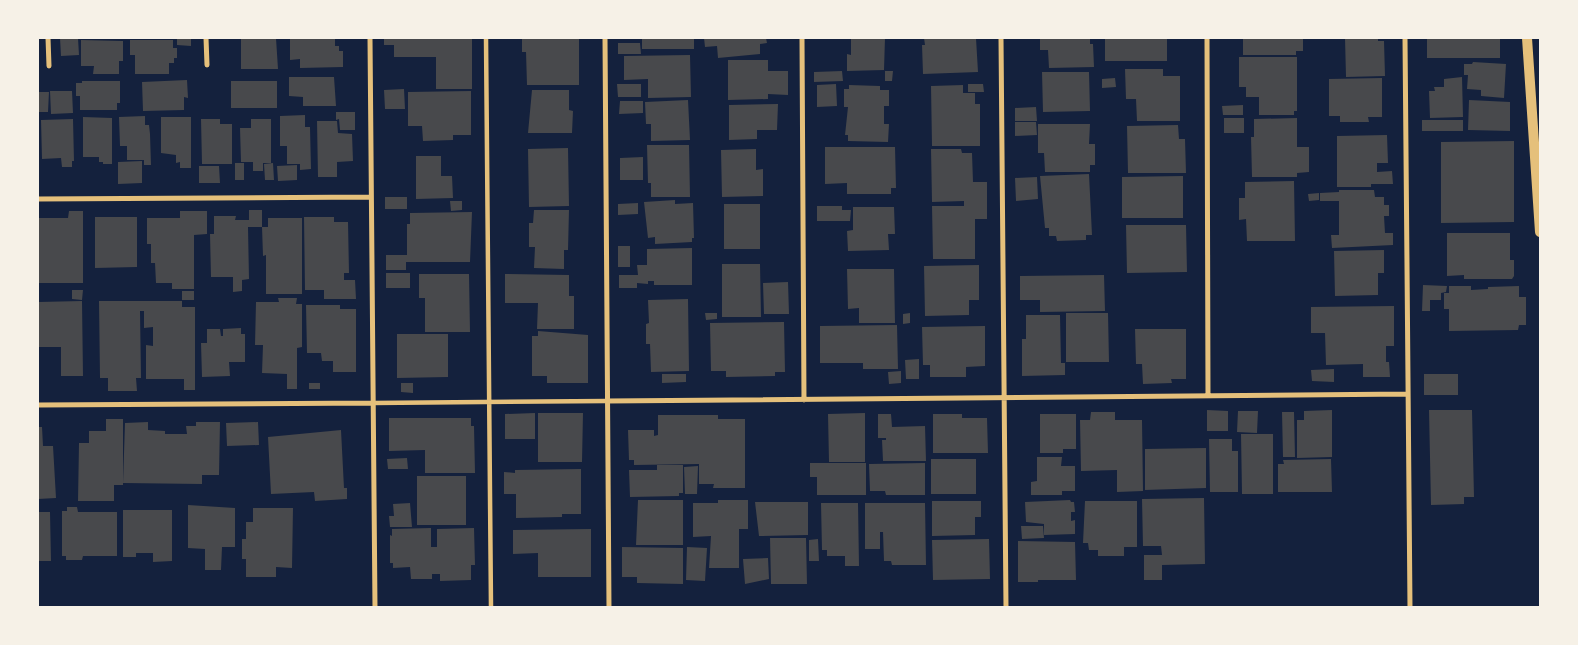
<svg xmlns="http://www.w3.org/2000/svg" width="1578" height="645" font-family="'Varela Round',sans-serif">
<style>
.building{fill:#48494c}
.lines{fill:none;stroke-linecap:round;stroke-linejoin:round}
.pedestrian{stroke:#e5c07b;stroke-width:4.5}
.minor{stroke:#e5c07b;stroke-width:5}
.secondary{stroke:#e5c07b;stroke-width:10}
</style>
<rect width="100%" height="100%" fill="#14213d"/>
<path class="building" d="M60 38H78L79 55 61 56Z
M177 38H191V46L177 45Z
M241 38H276L278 69H241Z
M290 38H335V46H339V51H343V67L300 68V59L290 60Z
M384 38H472V89H436V57H394V45H384Z
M522 38H579V85H527L526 52H522Z
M642 38H694V49H642Z
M704 38H766L767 43 760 44V54L718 58 717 46 705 47Z
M851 38H885L884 70 847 71V54L851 55Z
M924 38H976L978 72 923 74 922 45H925Z
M1040 38H1090V44H1093L1094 67 1049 68 1048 50H1040Z
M1105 38H1167V61H1105Z
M1243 38H1303V51H1296V55H1243Z
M1345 38H1378V41H1384L1385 76 1346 77Z
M1427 38H1500V58H1427Z
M81 40 123 41V61H119V74H93L94 66H81Z
M130 40H173V48H177V58H174V63H169V74H135V55H130Z
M618 43H640L641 54H618Z
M690 55 691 97 648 98V79L624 80V56Z
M1239 57H1297V111H1294V115H1259V97H1246V87H1239Z
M728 60H768V71H788V95L768 94V99L728 100Z
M1473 62 1506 64 1504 98 1481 96V90L1467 89 1468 75H1464V64H1472Z
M1125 69H1163V76H1180V121H1137L1136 99H1126Z
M842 71 843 81 814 82V72Z
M885 71H893L892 81H885Z
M1042 72H1089L1090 111 1043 112Z
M289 77H334L336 106H303V97L289 96Z
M1462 77 1463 117 1430 118 1429 91H1435L1434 87H1444V79Z
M1115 78 1116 87 1102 88V79Z
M1382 78V117H1368L1369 122H1340V116H1329V79Z
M187 80 188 98 184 97V110L143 111 142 82Z
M82 81H120V103H117V110H80V96H76V83H82Z
M231 81H277V108H231Z
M617 84H641V97H618Z
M836 84 837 106 817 107V85Z
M968 84H983L984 92H968Z
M849 85 880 86V90H889V106H884V124H889L888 142 848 141V135H845L848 107H844V89H849Z
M963 85V93H975V104H980V146H932L931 86Z
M404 89 405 109H385L384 90Z
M532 90H569V110L573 111 572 133H528Z
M50 91H72L73 113 51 114Z
M471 91V135H453V140L423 141 422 126H408V92Z
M39 92H49L48 112H38Z
M688 100 690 140 651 141V124H646L645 102Z
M1469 100 1510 102V131L1468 130Z
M620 101H643V113L619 114Z
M778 104 777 130H757V139L729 140V105Z
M1243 105V115H1223L1222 106Z
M1036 107 1037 121H1015V108Z
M336 112H355V130H340L339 119 336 120Z
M305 115V127H310L311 169 300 170V164H287V146H280V116Z
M145 116V125H149L150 134 151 165H144V160H127V146H120L119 117Z
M83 117 112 118V164H103V162H99V157H83Z
M161 117H191V168H180V162L176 163V155L161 153Z
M1224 118H1244V133H1224Z
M1297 118V147H1309V172L1297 173V177H1252L1251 137H1254V119Z
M73 119 74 161H72V167H62L61 158 42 159 41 120Z
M201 119H220V124H232V164H202Z
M251 119H271V163H263V171H253V162H241L240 128H251Z
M1422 120H1463V131H1422Z
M317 121H337L338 133 352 134 353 161 337 162V177H318Z
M1015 122H1036L1037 135 1015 136Z
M1038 124H1090L1089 144H1095V165H1090V172H1045L1044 153H1038Z
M1178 125 1179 139H1185L1186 173H1128L1127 126Z
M1387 135 1388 163H1377V172L1392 171 1393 184H1371V187H1337V136Z
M1514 141V222L1441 223V142Z
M647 145H689L690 197H651V183H648Z
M825 147H895L896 188H891V194H847V183L825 184Z
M568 148 569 206 529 207 528 149Z
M756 149V170L763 169V196L722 197 721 150Z
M931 149H961L962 153H972L973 182H987V219H975V259H933L932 206H964V201L932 202Z
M416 156H441V176H452L453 198 416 199Z
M643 157V180H620V158Z
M142 161V183L118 184V162Z
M235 163H244V180H235Z
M273 163 274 180H265L264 164Z
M297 165V180L278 181 277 166Z
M199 166H219L220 183H199Z
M1089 174 1092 235H1086V240L1057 241 1056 236H1049V228H1045L1040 176Z
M1183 176V218H1122V177Z
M1037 177 1038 199 1016 201 1015 178Z
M1294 181 1295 241H1247L1246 219 1239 220V198H1245V182Z
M1339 190H1374L1375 197H1384V205H1389V216H1384L1385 233H1393V245L1332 248 1331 235H1339V201H1320V193L1339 192Z
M1319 193V200L1309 201 1308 194Z
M385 197H407V209H385Z
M675 200V204L693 203 694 238H692V242L655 244V237L648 238 644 202Z
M450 201H462V210L451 211Z
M638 203V214L618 215V204Z
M724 204H760V249H724Z
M817 206H842V210H851L850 221H817Z
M853 207H894L895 234H888L889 250 848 251 847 231 853 230Z
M249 210H262V227H248L249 279 242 280V291L233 292V277H211L210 234H214V216H236L235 220H249Z
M534 210H569L568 250H564V269L534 268 535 247H529V223H533Z
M69 211H83V283H39L38 218H68Z
M180 211H207V234L194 235V289H172V283H156L155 263H151V244H147V218H180Z
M472 212 470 262H406V270H386V255H407V224H410V213Z
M95 217H137V267L95 268Z
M304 217H334V222H348L349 273H344V280H355L356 299H324V290H305Z
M268 218H302V294H266V255L263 256 262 227H268Z
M1126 225H1186L1187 272 1127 273Z
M1447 233H1510V260H1514V276L1512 279H1464V275L1447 276Z
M618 246H630V267H618Z
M692 248V285H654V281H648V284L637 283V288H619V275H638L637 265H647V249Z
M1384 250V273H1378V295L1335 296 1334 251Z
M722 264H760L761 317H722Z
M979 265V300H969V315L925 316 924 266Z
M847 269H894L895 323H859V308L848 309Z
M386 273H410V288H386Z
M419 274H469L470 332H425V298H419Z
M505 274 569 275V296H574V329H537L538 303H505Z
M1104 275 1105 311 1040 312V300H1020V276Z
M788 282 789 314H764L763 283Z
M1423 285 1447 286 1446 292 1441 293V300H1430V311H1422Z
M1449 286H1471V290L1488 289V287L1519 286V297H1526V325H1519L1518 330 1449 331V309H1444V293H1449Z
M72 290H83L82 300 72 299Z
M182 291H194V300H182Z
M278 298H297L296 304H302V347L297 348V389H287V374L262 373 263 345H255L256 302H279Z
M688 299 689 371 651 372 650 344H646V324L649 323 648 300Z
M82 301 83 376H61V347H38V302Z
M99 301H182V307H195V390H184V379H146V345L153 346V327L144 328V311H140L141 378H136L137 391H108V378H100Z
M306 305H340V309H356V372H333V361H322L321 353H307Z
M1394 306V346H1386V362H1389L1390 377H1363V364L1326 365 1325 333H1311V307Z
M705 313H717V319L706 320Z
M910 313V323L903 324V314Z
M1066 313H1108L1109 362H1066Z
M1026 315H1060L1061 363H1065V375L1022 376V339H1026Z
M784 322 785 372H775V376L726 377V371H711L710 323Z
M897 325 898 369H863V363H820V326Z
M985 326V366L966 367V377H930V365H923L922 327Z
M241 328V334H245V362H229L230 376 202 377 201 343H207V329H220L221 336H223V329Z
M1135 329H1186V379H1171L1172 383 1143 384 1142 364H1136Z
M538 331 588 335V383H547V376H532V336H538Z
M397 334H448V377L397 378Z
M919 359V379H906L905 360Z
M1334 369V382L1312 381 1311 370Z
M901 371V383L889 384 888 372Z
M662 374H686V382L662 383Z
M1424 374H1458V395H1424Z
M309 383H320V389H309Z
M401 383H413V393L401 392Z
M1207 410 1228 411V431H1207Z
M1332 410V457L1297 458V420H1304V411Z
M1429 410H1472L1474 497H1464V504L1431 505Z
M1238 411H1258L1257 433 1237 432Z
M1091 412H1115V420H1142L1143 491 1117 492V470L1081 471 1080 420H1090Z
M1282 412H1294L1295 457H1283Z
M535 413V439H505V414Z
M538 413H583L582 462H538Z
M865 413V462H829L828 414Z
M878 414H891L892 427 925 426 926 461H883L882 440H886V438H878Z
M933 414H962V418H987L988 453H933Z
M1040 414H1076V449H1063V453H1040Z
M658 415H718V419H745V488H713L714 484H699V464L634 465V460H629L628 430H654V436L658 435Z
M389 418H471V426H474L475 473H425V450L389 451Z
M106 419H123V485H114V501H78L79 443H89V431H106Z
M148 422V430L165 431V434H187L186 426H196V422H220L219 475H202V484L123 483 125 423Z
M258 422 259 445 227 446 226 423Z
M38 427H42L43 446H53L56 498 38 499Z
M341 430 344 488H347V499L315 501 314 492 271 494 268 437Z
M1241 434H1273V494H1242Z
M1209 439H1232V451H1238V492H1210Z
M1206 448V488L1145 490V449Z
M1037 457H1062L1061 466H1075V491H1062V495H1031V482L1037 481Z
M407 458 408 469H388L387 459Z
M931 459H976V494H931Z
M1331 459 1332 492H1278V464H1284L1283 460Z
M810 463H866V495H817V477H810Z
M925 463V495H886L885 491H870L869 464Z
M657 465H683V493H679V496L630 497 629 470H657Z
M698 466 697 494H685L684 467Z
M581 469V514H562V517L516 518V494H504V472L515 473V470Z
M417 476H466V525H417Z
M1204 498 1205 564 1162 565V580H1144V555H1162L1161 546H1143L1142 499Z
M638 500H683V545H636Z
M718 500H748V529H739V568H709L711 536 693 537V503H718Z
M1070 500 1071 502H1074L1075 512H1071V521L1075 520V534L1044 535V524L1026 522 1025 502Z
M932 501H981V517H975V535L932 536Z
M1085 501H1137V547H1124V556H1098V550H1089L1088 543H1083Z
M755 502H808V535L759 536Z
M410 503 412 527H390L389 516H394L393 504Z
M821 503H858L859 566H845V556H827V550H822Z
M865 503H925L926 565H892L891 561H884L883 532H880V549H865Z
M188 505 235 508V547H222L221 570H205V549L188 548Z
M67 507H77L78 512H117V556H83L82 560H66V556H62V511H67Z
M253 508H293L292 568 276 567V577H246V559H242V539H246V522H253Z
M123 510H172V561L153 562V553H136V557H123Z
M38 512H50L51 561H38Z
M1021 526H1043L1044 538 1022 539Z
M431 528V547H437V529L474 528 475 565H471V580L440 581V574H432V579H411L410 567 393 568V563H390V535L392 536V529Z
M591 529V577H538V553L513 554V530Z
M770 538H806L807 584H771Z
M818 539 819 561H809V540Z
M989 539 990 579 933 580 932 540Z
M1018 541 1075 542 1076 580H1038V582H1018Z
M622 547 683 548V584L637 583V577H622Z
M687 547 707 548 705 581 686 580Z
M768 558 769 579 745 584 743 559Z"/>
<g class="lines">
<path class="pedestrian" d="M486 38 491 608
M373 403 607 401"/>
<path class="minor" d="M48 38 49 66
M206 38 207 65
M370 38 375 608
M605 38 609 608
M802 38 804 400
M1001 38 1006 608
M1207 38 1208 396
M1405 38 1410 608
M38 199 371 197
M607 401 1408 394
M38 405 373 403"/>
<path class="secondary" d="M1527 38 1540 232"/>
</g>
<rect width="1578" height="645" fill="none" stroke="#f6f1e7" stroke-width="78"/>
</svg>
